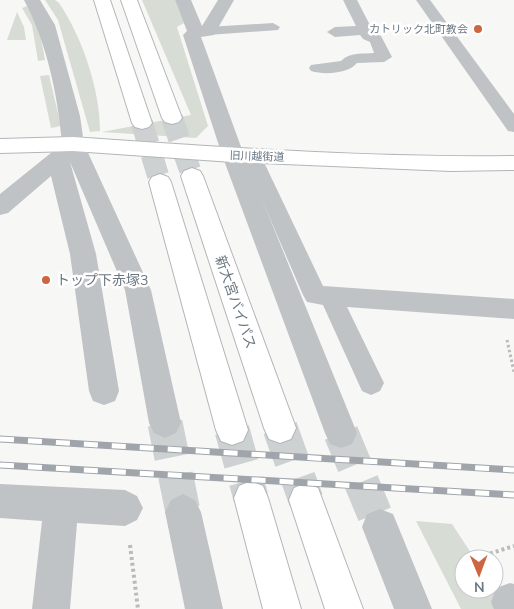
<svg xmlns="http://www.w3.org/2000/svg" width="514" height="609" font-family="Mulish,'Noto Sans JP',sans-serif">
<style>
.green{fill:#d7dcd5}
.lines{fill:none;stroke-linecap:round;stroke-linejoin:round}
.street-tunnel{stroke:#cdd1d2;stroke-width:35;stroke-dasharray:35 18;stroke-linecap:butt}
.highway-tunnel-far1{stroke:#cdd1d2;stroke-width:22;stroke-dasharray:22 11;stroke-linecap:butt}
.highway-tunnel{stroke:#cdd1d2;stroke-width:35;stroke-dasharray:35 18;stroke-linecap:butt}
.secondary-casing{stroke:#b2b6ba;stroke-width:2}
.highway-casing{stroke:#b3b6b9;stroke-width:2}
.path-far1{stroke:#b9bcbe;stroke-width:3;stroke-dasharray:2.5 2.5;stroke-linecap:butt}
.path{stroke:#b9bcbe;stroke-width:4;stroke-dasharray:3 3;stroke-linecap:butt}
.lane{fill:#bfc3c6;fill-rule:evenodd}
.street{fill:#bfc3c6;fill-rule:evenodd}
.secondary{fill:#fff;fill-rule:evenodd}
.highway{fill:#fff;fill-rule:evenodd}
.rail-casing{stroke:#9fa5aa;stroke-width:7}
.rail{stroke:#fff;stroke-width:5;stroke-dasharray:14;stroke-linecap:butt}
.poi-dot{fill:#cd6640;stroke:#fff;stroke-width:2}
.labels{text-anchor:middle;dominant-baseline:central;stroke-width:5;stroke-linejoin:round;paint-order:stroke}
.far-poi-label{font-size:11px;fill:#6a7782;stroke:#fff;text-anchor:end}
.far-street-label{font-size:11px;fill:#6a7782;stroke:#fff}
.poi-label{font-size:14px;fill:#6a7782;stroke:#fff;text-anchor:start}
.street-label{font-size:14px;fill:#6a7782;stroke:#fff}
</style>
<rect width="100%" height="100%" fill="#f7f7f5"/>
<path class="green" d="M45 0H55L59 3C82 37 100 89 100 131L90 132 58 20Z
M142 0H175L184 23 177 27 208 126 196 138 102 132 191 115Z
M27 6C38 23 42 40 45 60L38 61 32 25 22 8Z
M17 12 24 27 26 40H7Z
M49 75 61 126 51 128 40 76Z
M416 521 452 524 475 559H464V589L494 588 507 609H461Z"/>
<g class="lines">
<path class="street-tunnel" d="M165 423 183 512
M341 433 380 527"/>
<path class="highway-tunnel-far1" d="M172 118 192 176
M142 123 160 182"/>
<path class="highway-tunnel" d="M280 428 306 500
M232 430 251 498"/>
<g class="secondary-casing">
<path id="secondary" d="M73 137C220 147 367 158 514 156V170L451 171 233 162 73 151 0 153V139Z"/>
</g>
<g class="highway-casing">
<path id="highway" d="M94 0H110L152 123 149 127 142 129 135 127 132 123Z
M121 0H137L182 118 179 122 172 124 165 122 162 118Z
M192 168 200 171 203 176 296 428 291 439 280 443 269 439 264 428 181 176 184 171Z
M160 174 168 177 171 182 248 430 243 441 232 445 221 441 216 430 149 182 152 177Z
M251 481 263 486 268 498 301 609H263L234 498 239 486Z
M306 483 318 488 363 609H325L289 500 294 488Z"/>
</g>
<path class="path-far1" d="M507 340 514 372"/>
<path class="path" d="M130 545 138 609
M484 559 482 556 514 546"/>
<path class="lane" d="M343 0H357L374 33 381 36 392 57 384 62 357 63C348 74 324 75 311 71L309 68 311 65 341 61C350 52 362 54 374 53L370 42 363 39 360 35 335 37 327 32 335 27 356 26Z
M416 0H430L514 114V132L508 131Z
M273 23 280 27 278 30 208 35 201 31 208 27Z
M252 150 259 152 261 156 323 286 514 299V319L347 307 384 383 380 391 371 395 362 391 323 305 307 302 303 295 243 156 245 152Z"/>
<path class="street" d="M24 0H40L55 25 80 116 84 144 151 290 181 423 176 433 165 438 154 433 149 423 125 290 70 162 96 254 119 391 115 401 104 405 93 401 89 391 70 254 51 176 8 213 0 215V194L62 144C58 96 47 43 24 0Z
M175 0H191L202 26 218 0H234L214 35 201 37 244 155 357 433 352 444 341 448 330 444 325 433 222 155 183 35 187 31Z
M0 484 125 490 137 496 143 508 137 520 125 526 77 523 70 609H32L42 521 0 518Z
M183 494 195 500 201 512 223 609H185L165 512 171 500Z
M380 509 393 514 432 609H394L362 527 367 514Z
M510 583 514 584V609H494L491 602 496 588Z"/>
<use href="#secondary" class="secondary"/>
<use href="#highway" class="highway"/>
<g class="rail-casing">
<path id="rail" d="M0 439 514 470
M0 465 514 495"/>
</g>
<use href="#rail" class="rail"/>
</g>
<g class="poi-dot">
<circle cx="478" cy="29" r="5"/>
<circle cx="46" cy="280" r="5"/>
</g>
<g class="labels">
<g class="far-poi-label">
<text x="468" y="29">カトリック北町教会</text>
</g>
<g class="far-street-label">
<text transform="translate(257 156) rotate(2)">旧川越街道</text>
</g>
<g class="poi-label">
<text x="56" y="280">トップ下赤塚3</text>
</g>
<g class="street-label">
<text transform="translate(236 302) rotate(71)">新大宮バイパス</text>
</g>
</g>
<g transform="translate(479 574) rotate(179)"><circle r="24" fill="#ffffff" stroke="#c3c9cd"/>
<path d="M0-4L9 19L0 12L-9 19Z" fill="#cd6640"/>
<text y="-8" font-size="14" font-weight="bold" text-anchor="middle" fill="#6a7782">N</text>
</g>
</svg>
